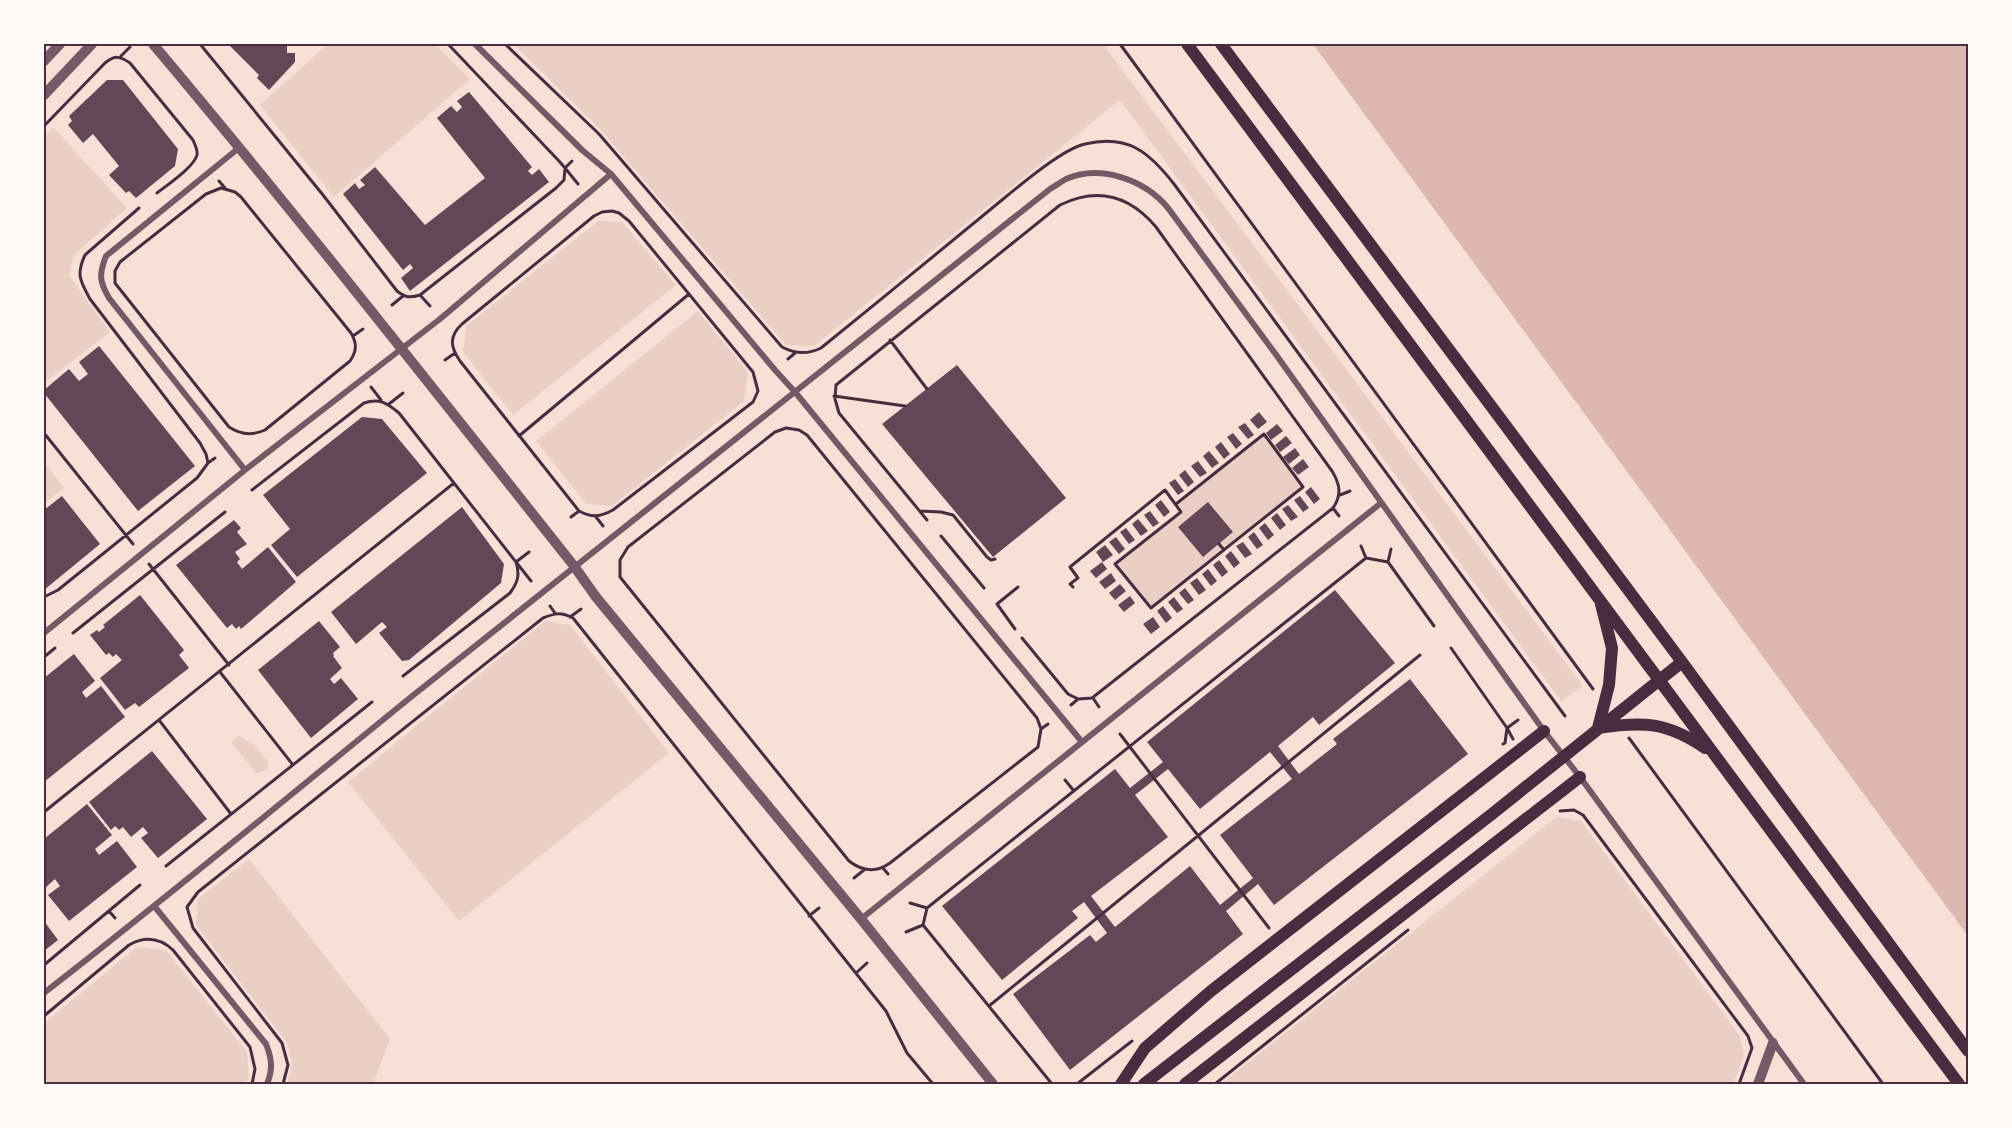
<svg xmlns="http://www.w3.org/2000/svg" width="2012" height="1128" font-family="'Asap Condensed',sans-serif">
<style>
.green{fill:#ebcfc5}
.water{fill:#dcb8b0}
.building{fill:#644757;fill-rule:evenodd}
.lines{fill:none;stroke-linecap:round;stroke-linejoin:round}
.path{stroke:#4a2c40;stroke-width:3}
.minor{stroke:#755966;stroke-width:6}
.tertiary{stroke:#755966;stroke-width:10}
.secondary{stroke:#4a2c40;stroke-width:12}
.neatline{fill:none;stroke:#4a2c40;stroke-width:2}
</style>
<rect width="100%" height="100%" fill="#f7e1d7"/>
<path class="green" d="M328 44H435L470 79 334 197 260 105Z
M513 44H1103L1583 686 1561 701 1120 100 814 346 786 345 597 126Z
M53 127 127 208 74 255 69 275 110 332 44 383V136Z
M598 221 622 222 676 285 513 415 463 352 466 326Z
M698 311 748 372 744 401 612 506 586 504 536 441Z
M1264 434 1303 487 1151 608 1115 564 1181 512 1176 504Z
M44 462 64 488 44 504Z
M545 621 570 625 669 753 459 921 348 782Z
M238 735 255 745 269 764 268 768 260 773H256L231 742Z
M1556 817 1581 821 1740 1036 1744 1056 1733 1084H1221Z
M249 859 390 1039 373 1084H287L292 1063 287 1043 196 925 198 899Z
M137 947 166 950 247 1052 249 1077 246 1084H44V1023Z"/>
<path class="water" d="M1313 44H1968V936Z"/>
<path class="building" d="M228 44H279V46L287 45V53H295V62L269 90 257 78 259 75Z
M107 80H123L178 149 175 166 136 198 129 191 126 193 109 175 119 166 93 134 83 143 68 125 72 121 69 116Z
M469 92 532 167 528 171 532 175 539 169 549 182 410 291 401 278 413 268 410 264 403 270 343 194 355 183 359 189 365 185 360 180 375 167 425 225 485 178 437 118 451 106 457 112 462 107 457 101Z
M99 346 195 466 138 511 44 393V390L69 369 79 381 88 374 79 362Z
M957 365 1066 498 993 557 882 424Z
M1259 412 1267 422 1258 429 1250 420Z
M362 417 382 419 427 473 297 577 271 545 290 529 263 495Z
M1245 423 1254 435 1248 439 1238 427Z
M1277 424 1283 431 1271 440 1266 433Z
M1233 433 1242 444 1236 449 1227 437Z
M1286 436 1292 443 1280 452 1275 445Z
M1221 442 1230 454 1224 459 1215 447Z
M1295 448 1300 455 1289 464 1283 457Z
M1209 451 1219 463 1212 468 1203 456Z
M1303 459 1309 467 1298 475 1292 468Z
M1198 461 1207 473 1200 477 1191 466Z
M1185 470 1194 482 1188 487 1179 475Z
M1175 479 1184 491 1178 495 1169 483Z
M1311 487 1320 499 1314 504 1305 492Z
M62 496 100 544 44 590V510Z
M1300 496 1309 508 1303 512 1294 500Z
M1161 500 1170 512 1164 517 1155 505Z
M1208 502 1233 532 1203 557 1178 527Z
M1288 505 1298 517 1291 521 1282 509Z
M462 507 504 564 501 583 409 660 402 661 379 633 387 627 382 622 356 644 331 612Z
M1150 511 1159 523 1153 527 1144 515Z
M1277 513 1286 525 1280 530 1271 518Z
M1138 519 1148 531 1141 536 1132 524Z
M234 520 241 528 237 532 247 544 235 552 240 559 237 562 242 569 268 547 296 582 241 629 239 626 236 629 232 624 227 628 176 565Z
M1265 523 1274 535 1268 540 1259 528Z
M1126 528 1135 540 1129 544 1120 532Z
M1254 532 1263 545 1257 549 1248 537Z
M1116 537 1125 549 1119 554 1109 542Z
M1243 542 1252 554 1245 558 1236 546Z
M1105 545 1113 555 1103 562 1096 552Z
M1231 551 1240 563 1234 568 1225 556Z
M1219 560 1228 572 1222 577 1213 565Z
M1102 562 1107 569 1096 578 1090 571Z
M1208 569 1217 581 1211 586 1202 574Z
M1111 573 1116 581 1105 589 1099 582Z
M1197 578 1206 590 1199 595 1190 583Z
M1120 584 1126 591 1115 600 1109 593Z
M1185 588 1194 600 1188 604 1179 593Z
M1335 590 1395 663 1319 725 1313 717 1278 746 1299 774 1337 744 1333 739 1410 679 1468 754 1274 905 1258 884 1226 911 1243 934 1070 1070 1013 994 1090 935 1096 942 1107 933 1084 902 1072 911 1078 918 1002 980 942 906 1115 769 1130 788 1163 762 1147 742ZM1270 752 1292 779 1220 835 1253 878 1220 905 1190 866 1115 927 1091 896 1168 837 1135 795 1168 769 1200 809Z
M140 595 184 650 179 655 189 668 139 707 135 703 125 710 100 678 122 660 116 654 113 657 109 653 106 655 90 635 97 630 99 632 105 627 103 625Z
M1130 596 1135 603 1124 612 1118 605Z
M1174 597 1183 609 1177 613 1168 602Z
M1163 606 1172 618 1166 623 1157 611Z
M1153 617 1160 627 1151 634 1143 624Z
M319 621 340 647 333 653 334 655 333 656 342 668 330 679 334 684 341 678 358 699 311 738 258 670Z
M74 654 95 681 82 692 86 698 101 686 125 717 44 782V678Z
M152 751 207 819 158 858 141 838 148 833 143 827 131 837 123 827 119 830 115 826 111 830 89 802Z
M87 804 112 835 95 849 99 855 117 841 137 867 69 921 48 895 60 886 55 879 44 889V839Z
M44 921 58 940 44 951Z"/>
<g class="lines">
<path class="path" d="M200 44 323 195 397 291C406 298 410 298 420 295L556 188 564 180 565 168 559 161 448 44
M505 44 599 134 782 347C795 354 807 355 821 348 878 302 934 256 991 209 1012 192 1061 149 1085 144 1128 134 1149 152 1174 184L1565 716
M1120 44 1593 689
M121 56 130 47
M44 126 105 63C115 55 120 56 130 63L193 140C195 145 198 150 197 155 194 167 167 185 157 193
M572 161 565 168 578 184
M219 181 225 188
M221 188 235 192 241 197 351 333C357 343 357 351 350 361L265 430C252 436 241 435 229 427L115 283V271L120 262 206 194Z
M612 211 619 213 629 221 753 372 758 391 753 402 613 510C600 517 592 518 579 511L460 361C450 347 449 336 462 324L594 216 602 212Z
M420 295 430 306
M392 305 403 296
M353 336 363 329
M890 340 927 389
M788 359 795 353
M445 360 455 353
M371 387 381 400
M834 396 905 406
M389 404 403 393
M786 428 799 430 807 435 1037 718 1041 729 1038 747 890 863C876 873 863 872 849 861L620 577V560L628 547 775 432Z
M44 433 133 544
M519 436 689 294
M208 463 215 458
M252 490 364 403C380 398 387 403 399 413L516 562C520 575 518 582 510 593L403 676
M1340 495 1350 491
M1333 508 1339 516
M920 511 941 512 953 515 987 557 991 560 995 559
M571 517 579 511
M596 517 603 526
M927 520 839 413 835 399 836 385 1060 205C1097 187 1129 195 1156 227L1332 471C1340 484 1342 495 1333 508L1092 698 1078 699 1068 694 1022 638
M941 536 984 588
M1219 544 1224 550
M1361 546 1366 558
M529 552 516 562 531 581
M1388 562 1391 549
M149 564 229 665
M1073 587 1070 584 1078 578 1070 567 1165 490 1181 512 1115 564 1151 608 1303 487 1264 434 1176 504
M44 597 58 590 197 478 208 463 206 454 200 443 90 299C80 281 76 274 85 255L139 208
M550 606 555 613
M570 617 581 609
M1015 629 997 604 1018 587
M73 633 225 512
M1451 648 1507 728 1505 743 1503 744
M44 657 55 648
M220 672 293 765
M1093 698 1099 707
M1071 705 1078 699
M159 720 231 814
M1041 729 1048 724
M1120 734 1269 928
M1629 738 1883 1084
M1513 739 1507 728 1518 720
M1065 780 1074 791
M1560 811 1574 810 1583 815 1748 1036 1752 1048 1739 1084
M44 812 454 483
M166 866 372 702
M883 868 888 874
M854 878 864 870
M910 903 927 908
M109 911 115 918
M809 916 819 908
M906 932 923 925
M44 965 140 885
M856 973 867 963
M989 1006 1420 655
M44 1016 129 945C145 936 159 937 173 950L250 1047 255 1069 252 1084
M283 1084 288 1065 282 1043 193 928 187 907 198 892 543 618C555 613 561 612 573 618L886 1011 907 1053 933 1084
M1052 1084 923 925 927 908 1366 558 1388 562 1434 626
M1077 1084 1132 1041
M1215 1084 1408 930"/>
<path class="minor" d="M475 44 582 150 611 174 775 370 795 392 1082 742
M240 147 106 256C99 274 99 281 109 298L245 470
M44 633 245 470 440 319 611 174
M155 907 266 1044C272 1059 273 1069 267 1084
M861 919 1381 503
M44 993C168 897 289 796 411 697 623 526 837 358 1050 189 1055 186 1061 182 1066 179 1101 164 1145 180 1168 208L1277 356 1544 731 1580 777 1804 1084"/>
<path class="tertiary" d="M153 44C297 215 435 391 574 566L596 597 861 919 993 1084
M44 61 60 44
M44 95 92 44
M1758 1084 1773 1043"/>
<path class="secondary" d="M1187 44 1959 1084
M1221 44 1682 662 1968 1051
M1601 604 1612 648 1609 685 1598 728C1643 721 1667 722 1705 748
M1121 1084 1145 1048 1211 991 1544 731
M1144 1084 1492 814 1682 662
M1185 1084 1580 777"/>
</g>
<rect width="2012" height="1128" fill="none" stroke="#fffaf5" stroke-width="90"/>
<rect x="45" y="45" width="1922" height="1038" class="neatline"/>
</svg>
